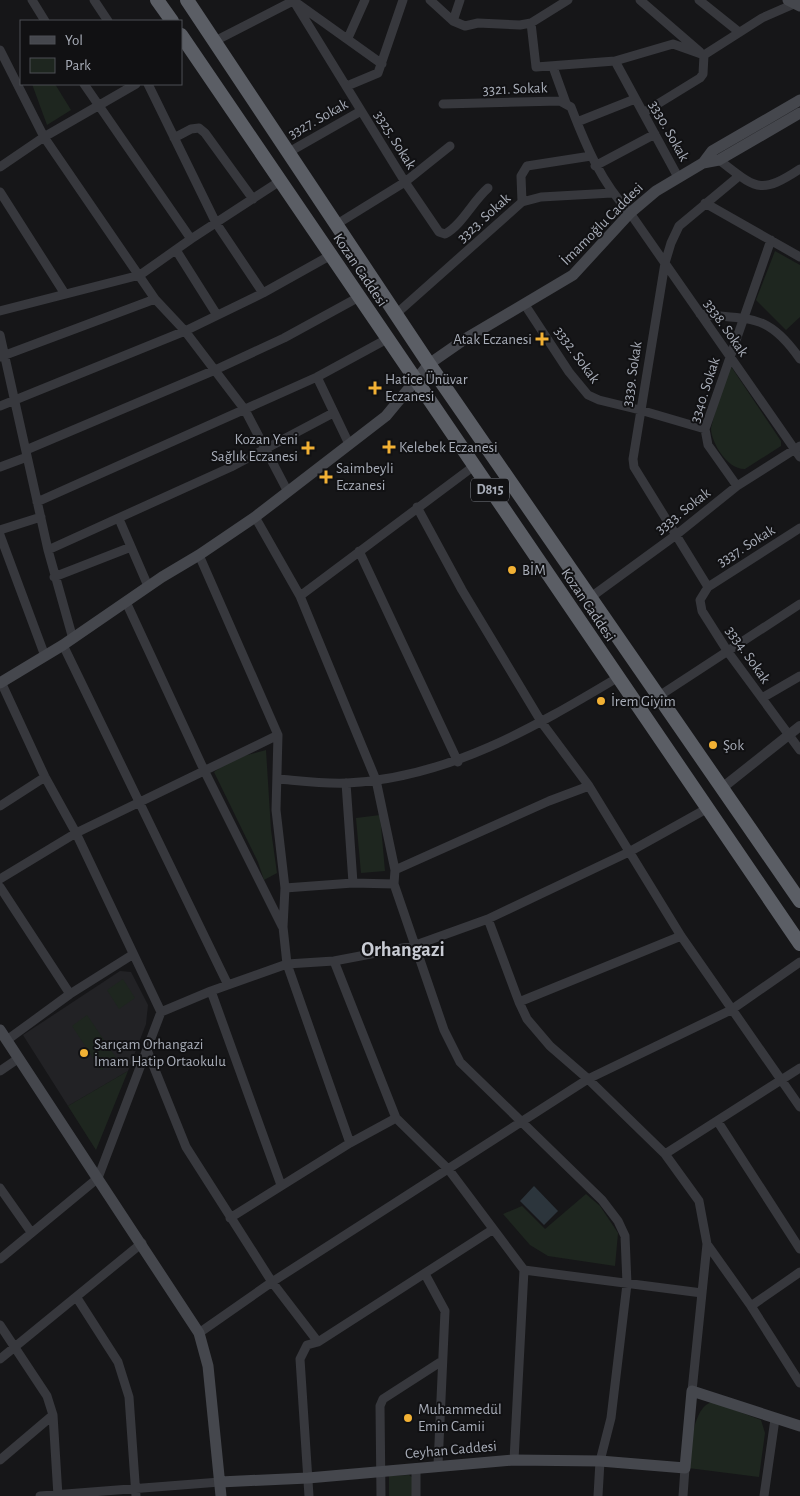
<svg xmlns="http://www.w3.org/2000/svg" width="800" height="1496" font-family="'Alegreya Sans',sans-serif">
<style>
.built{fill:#222225}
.green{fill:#1e261f}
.water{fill:#2c353c}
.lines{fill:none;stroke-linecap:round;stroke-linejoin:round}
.minor{stroke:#37383d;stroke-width:9}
.tertiary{stroke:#37383d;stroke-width:10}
.secondary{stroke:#45474d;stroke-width:11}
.trunk{stroke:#5b5e65;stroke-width:14}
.poi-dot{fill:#f2b134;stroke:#111113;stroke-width:2}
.labels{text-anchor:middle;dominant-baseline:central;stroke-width:4;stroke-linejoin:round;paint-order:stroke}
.shield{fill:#111113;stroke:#7b7e86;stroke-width:1}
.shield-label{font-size:14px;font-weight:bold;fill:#a8adb8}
.street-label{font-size:15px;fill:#a8adb8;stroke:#111113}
.poi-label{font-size:15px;fill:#a8adb8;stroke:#111113;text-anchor:start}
.district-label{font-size:20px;font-weight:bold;fill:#c9ccd4;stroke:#111113}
</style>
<rect width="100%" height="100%" fill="#161618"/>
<path class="built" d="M120 971 131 972 148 1005 146 1024 128 1071 68 1106 23 1035Z"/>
<path class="green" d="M32 84H55L71 110 47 125Z
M775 251 800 265V317L786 330 756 300Z
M728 362 781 441V446L745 469C728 470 711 443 711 428Z
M266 750 271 830 277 873 264 880 258 862 214 772 232 759Z
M380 815 385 871 361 873 356 818Z
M123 979 135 998 119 1009 107 990Z
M87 1015 117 1059 101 1070 72 1026Z
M128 1071 96 1150 68 1106Z
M586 1194 600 1206 618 1233 615 1266 548 1256 530 1245 503 1214 522 1206 545 1229Z
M713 1402 761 1420 765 1433 759 1477 688 1468C691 1451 692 1405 713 1402Z
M409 1475 412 1477V1496H389V1476Z"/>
<path class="water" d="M534 1186 558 1211 544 1225 520 1201Z"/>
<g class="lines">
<path class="minor" d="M32 0 45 21
M94 0 108 21
M293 0 405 182 439 232 445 234C461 226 473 201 488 188
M430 0 453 21 465 26 478 23 520 25 531 23 568 0
M640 0 700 52
M699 0 739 32
M298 4 382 64
M453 21 460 0
M531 23 536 67 615 61 673 44 704 55
M348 38 365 0
M215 41 293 1
M0 50 44 137 155 299 185 331 245 410 288 492
M615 61 678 177
M553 67 566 103
M84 84 191 239
M148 84 216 223 263 293
M347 86 378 73 403 0
M443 104 560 101 571 107C586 146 601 182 630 213L800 457
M643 113 700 78 703 74 704 55 762 18 794 4
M577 122 635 99
M174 138 191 129 199 128 205 133 253 199
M289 152 361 111
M719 160C756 188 759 196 800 169
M595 166 655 134
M0 167 44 137 136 84
M0 192 65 294
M522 202 521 176 527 166 591 156
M705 203 800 257
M337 224 405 182 450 146
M176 250 217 315
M525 305 569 372 588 395 599 400 640 410 705 429
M0 311 140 275 191 239 280 181
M396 314 522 202 541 197 612 193
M700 314C752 320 768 313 800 359
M0 335 48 550 73 639
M0 357 155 299
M317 377 349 444
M0 406 185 331 263 293 331 255
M26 450 215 370 284 338 359 297
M0 467 27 457
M737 486 708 445 705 429 771 240
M37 502 317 377 387 339
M417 507 462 590 542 723 589 786 681 936 800 1107
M255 517 300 596 376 780 395 870 394 884 444 1030 460 1062 602 1200 618 1221 625 1236 627 1284 611 1418 600 1461 598 1496
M119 519 148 586
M800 528 708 587 700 600 702 611 728 652 800 750
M0 530 41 517
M0 535 45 656
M48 550 231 467 333 413
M359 551 458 762
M199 555 278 735 276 810 285 888 283 927 287 964 350 1143
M54 577 131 547
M708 587 634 467 633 459 665 263 671 243 679 226 739 176
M300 596 474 466
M591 597 676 535 737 486 800 446
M126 602 204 770 282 926
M63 645 228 985
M1 682 45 777 76 833 161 1012
M659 696 800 604
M762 698 800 676
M278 779C301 781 324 784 347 783 448 778 533 728 617 678
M346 783 353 883
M0 806 45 777
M395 870 549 801 589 786
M0 879 76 833 278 735
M0 887 70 994
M285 888 353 883 394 884
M488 919 519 1002 527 1019 550 1046 588 1079 665 1154 699 1201 707 1244 692 1391
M334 961 396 1118 449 1170 524 1270 514 1460
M211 991 281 1185
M519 1002 681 936
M7 1040 70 994 132 955
M147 1050 186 1147 272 1282 318 1342
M0 1071 19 1058
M718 1122 800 1249
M665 1154 800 1068
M0 1188 31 1232
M230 1218 350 1143 396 1118
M707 1244 751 1306 800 1272
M0 1259 98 1178 161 1012 211 991 287 964 334 961 413 946 488 919 629 852 708 808
M524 1270 702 1293
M425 1274 445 1311 438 1465
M77 1298 118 1362 129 1397 136 1496
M751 1306 800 1383
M0 1325 47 1396 53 1415 58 1496
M199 1333 272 1282 588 1079 731 1010 800 962
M0 1359 142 1243
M0 1460 53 1415
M416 1468V1496
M40 1496 220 1482
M309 1496 300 1359 307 1345 318 1342 492 1230
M381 1496 380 1406 383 1399 442 1361
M683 1496 685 1468
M764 1496 775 1419"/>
<path class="tertiary" d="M722 788 800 726"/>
<path class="secondary" d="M788 0 800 6
M703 163 712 151 800 100
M0 683 63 645 162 577 199 555 255 517 386 416 429 364 465 339 573 275 630 213 656 191 703 163 719 160 800 113
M0 1030 199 1333 208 1366 221 1496
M220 1482 308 1478 514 1460 600 1461 685 1468 692 1391 800 1426"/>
<path class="trunk" d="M157 0 172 21
M187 0 429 364 800 901
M181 35 800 944"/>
</g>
<g class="poi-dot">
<path d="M539.5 331.5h5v5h5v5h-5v5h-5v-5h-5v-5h5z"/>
<path d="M372.5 380.5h5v5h5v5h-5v5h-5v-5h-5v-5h5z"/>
<path d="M386.5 439.5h5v5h5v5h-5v5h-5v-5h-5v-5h5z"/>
<path d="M305.5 440.5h5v5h5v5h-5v5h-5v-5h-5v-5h5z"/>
<path d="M323.5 469.5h5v5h5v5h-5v5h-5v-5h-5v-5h5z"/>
<circle cx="512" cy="570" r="5"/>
<circle cx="601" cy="701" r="5"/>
<circle cx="713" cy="745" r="5"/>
<circle cx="84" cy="1053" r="5"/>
<circle cx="408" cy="1418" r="5"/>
</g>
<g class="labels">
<rect class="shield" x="471" y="478.5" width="38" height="23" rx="4"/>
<g class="shield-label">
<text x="490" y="490">D815</text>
</g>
<g class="street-label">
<text transform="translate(515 89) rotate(-2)">3321. Sokak</text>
<text transform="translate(318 119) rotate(-29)">3327. Sokak</text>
<text transform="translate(669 131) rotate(61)">3330. Sokak</text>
<text transform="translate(395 140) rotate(58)">3325. Sokak</text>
<text transform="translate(484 218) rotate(-42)">3323. Sokak</text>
<text transform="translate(602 224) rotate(-45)">İmamoğlu Caddesi</text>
<text transform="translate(360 270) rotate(56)">Kozan Caddesi</text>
<text transform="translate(726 328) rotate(55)">3338. Sokak</text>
<text transform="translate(577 355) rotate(54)">3332. Sokak</text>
<text transform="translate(632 374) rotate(-81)">3339. Sokak</text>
<text transform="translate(705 390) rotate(-72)">3340. Sokak</text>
<text transform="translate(683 511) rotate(-38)">3333. Sokak</text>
<text transform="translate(746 546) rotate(-32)">3337. Sokak</text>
<text transform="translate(588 605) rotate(56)">Kozan Caddesi</text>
<text transform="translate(748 655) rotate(55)">3334. Sokak</text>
<text transform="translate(451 1450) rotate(-5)">Ceyhan Caddesi</text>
</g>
<g class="poi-label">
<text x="532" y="339" text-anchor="end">Atak Eczanesi</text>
<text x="385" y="379">Hatice Ünüvar<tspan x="385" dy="17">Eczanesi</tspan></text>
<text x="298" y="439" text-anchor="end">Kozan Yeni<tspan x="298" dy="17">Sağlık Eczanesi</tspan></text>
<text x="399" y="447">Kelebek Eczanesi</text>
<text x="336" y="468">Saimbeyli<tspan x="336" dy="17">Eczanesi</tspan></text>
<text x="522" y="570">BİM</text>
<text x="611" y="701">İrem Giyim</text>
<text x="723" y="745">Şok</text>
<text x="94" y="1044">Sarıçam Orhangazi<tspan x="94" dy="17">İmam Hatip Ortaokulu</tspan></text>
<text x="418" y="1409">Muhammedül<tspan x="418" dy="17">Emin Camii</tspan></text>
</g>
<g class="district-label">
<text x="403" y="950">Orhangazi</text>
</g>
</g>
<rect x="20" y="20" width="162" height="65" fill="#111113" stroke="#4d4f55"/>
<rect x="30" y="36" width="25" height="8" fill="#45474d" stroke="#4d4f55"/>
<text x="65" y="45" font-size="15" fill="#a8adb8">Yol</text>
<rect x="30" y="58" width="25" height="15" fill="#1e261f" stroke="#4d4f55"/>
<text x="65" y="70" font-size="15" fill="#a8adb8">Park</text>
</svg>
